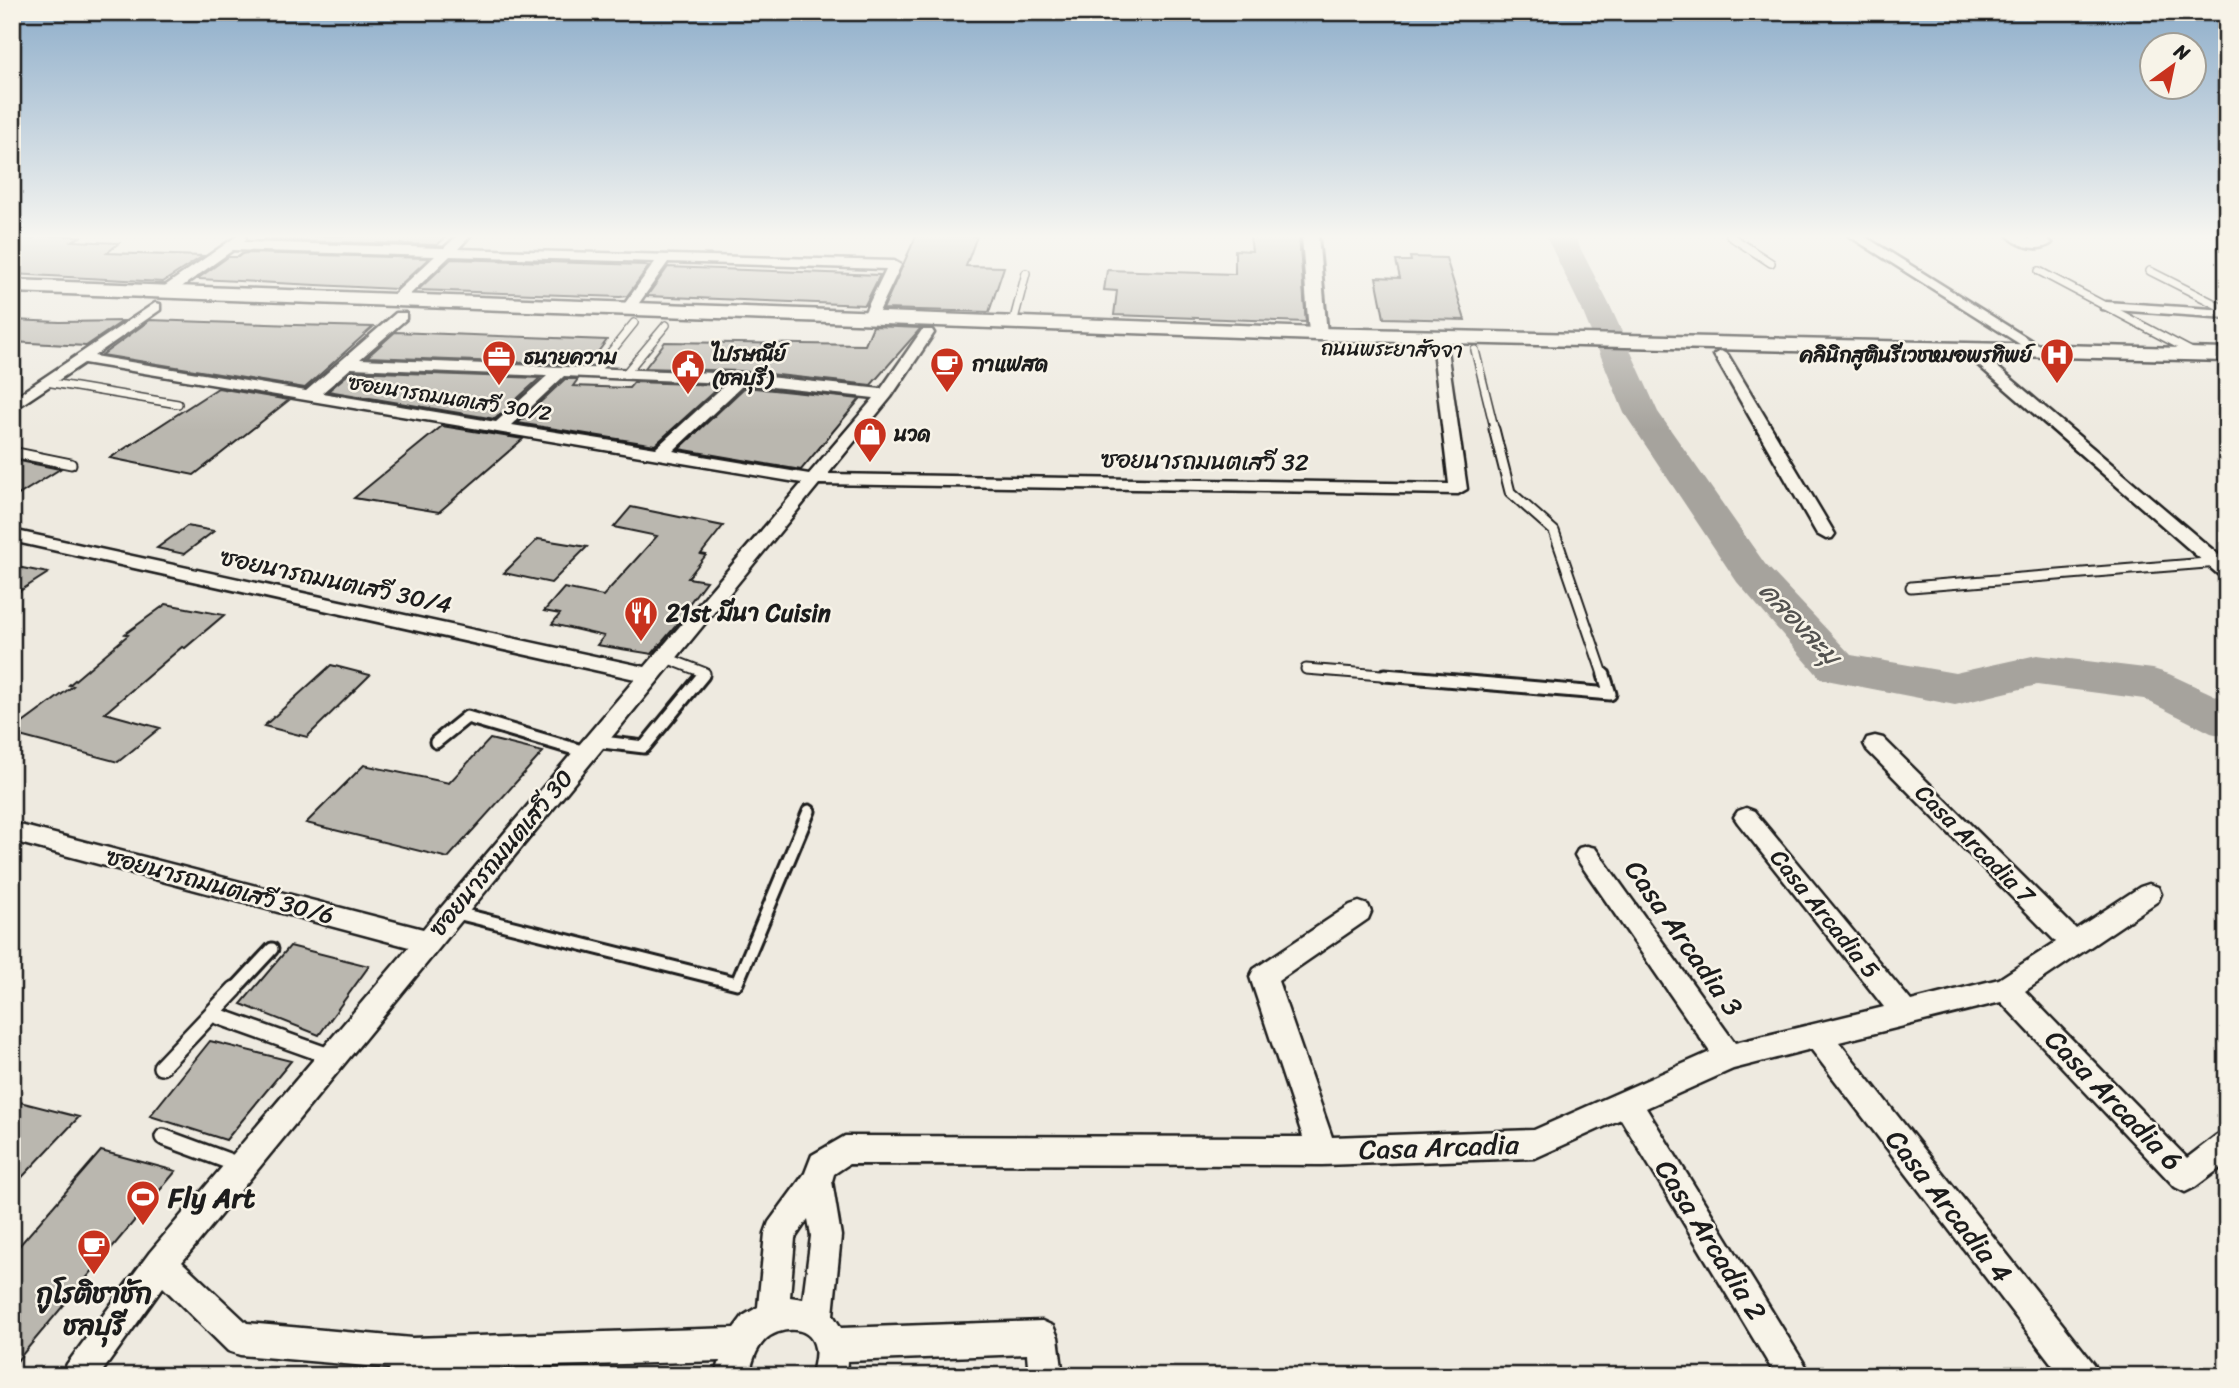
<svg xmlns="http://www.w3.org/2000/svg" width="2239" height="1388" font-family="Sriracha,'Playpen Sans Thai',sans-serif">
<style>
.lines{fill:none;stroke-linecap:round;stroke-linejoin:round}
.river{fill:#a6a39d;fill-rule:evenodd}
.building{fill:#bab7af;stroke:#1c1c1c;stroke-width:2}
.service-far3-casing{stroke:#1c1c1c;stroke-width:10}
.service-far2-casing{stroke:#1c1c1c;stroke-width:13}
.service-far1-casing{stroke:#1c1c1c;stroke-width:17}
.service-casing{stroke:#1c1c1c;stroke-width:20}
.minor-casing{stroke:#1c1c1c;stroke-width:5}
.tertiary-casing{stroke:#1c1c1c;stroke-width:6}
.secondary-casing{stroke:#1c1c1c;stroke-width:5}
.service-far3{stroke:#f7f3e8;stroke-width:7}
.service-far2{stroke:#f7f3e8;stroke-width:9}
.service-far1{stroke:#f7f3e8;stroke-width:11}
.service{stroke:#f7f3e8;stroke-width:15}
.minor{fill:#f7f3e8;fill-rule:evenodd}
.tertiary{fill:#f7f3e8;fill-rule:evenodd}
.secondary{fill:#f7f3e8;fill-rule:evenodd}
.labels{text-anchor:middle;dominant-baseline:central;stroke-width:5;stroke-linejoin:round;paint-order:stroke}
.far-street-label{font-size:21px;fill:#1c1c1c;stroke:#f7f3e8}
.far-poi-label{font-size:21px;font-weight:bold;fill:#1c1c1c;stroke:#f7f3e8;text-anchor:start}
.street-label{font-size:24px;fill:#1c1c1c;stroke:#f7f3e8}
.poi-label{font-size:24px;font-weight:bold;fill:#1c1c1c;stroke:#f7f3e8;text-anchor:start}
.water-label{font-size:26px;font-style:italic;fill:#535250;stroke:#f7f3e8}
.near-street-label{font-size:28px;fill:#1c1c1c;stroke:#f7f3e8}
.near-poi-label{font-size:28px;font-weight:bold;fill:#1c1c1c;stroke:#f7f3e8;text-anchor:start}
</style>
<rect width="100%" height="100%" fill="#eeeae0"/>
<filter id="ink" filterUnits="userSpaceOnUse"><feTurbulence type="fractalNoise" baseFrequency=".0143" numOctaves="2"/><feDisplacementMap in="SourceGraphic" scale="14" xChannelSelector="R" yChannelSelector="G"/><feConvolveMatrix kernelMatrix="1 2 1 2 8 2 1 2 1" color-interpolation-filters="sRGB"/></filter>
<g filter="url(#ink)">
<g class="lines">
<path class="river" d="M1546 236H1574L1612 310 1658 412 1765 564 1851 655 1955 673 2037 655 2153 669 2169 674 2227 701V737L2211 733 2144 699 2037 685 1955 705 1821 679 1737 582 1624 413 1582 310Z"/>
</g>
<path class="building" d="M37 236H82L72 241 119 243 107 253 203 256 163 282 12 274V239H31Z
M268 236H447L437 245 263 240Z
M916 236H977L966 266 1004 267 989 312 883 309Z
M1250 236H1299L1306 322 1114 315 1117 291 1104 290 1107 270 1235 274V250L1252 251Z
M242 254 246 253 429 258 396 289 197 279 228 257H238Z
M1410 257 1446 258 1465 320 1384 318 1376 277 1400 278 1396 261H1411Z
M451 259 645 265 649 266 627 296 620 297 418 290Z
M668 267 880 275 865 305 647 296Z
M12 320 60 322 123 321 86 346 12 342Z
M150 320 295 325 373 327 305 388 102 355Z
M873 326 921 328 871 385 740 371 645 368 665 342 865 345Z
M395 332 607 340 588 365 367 357Z
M352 371 540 378 495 419 328 391Z
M565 379H578L573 386 629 388 634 382 721 385 655 445 518 423Z
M745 387 860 399 801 470 679 449Z
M218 388 289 400 194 475 110 458Z
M442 426 523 439 439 512 354 498Z
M12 460 20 461 60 469 12 499Z
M631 507 723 526 701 554 706 555 688 578 706 581 683 612 687 613 652 654 597 645 604 636 552 624 560 614 544 611 564 588 603 596 657 536 614 527Z
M187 526 214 531 184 554 157 548Z
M538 539 587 547 551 583 504 573Z
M12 566 48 573 12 596Z
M166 604 224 615 185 648 182 647 105 713 160 728 118 762 12 734V731L73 686 69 685 128 635 125 634Z
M331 665 370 675 307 737 264 726Z
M490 739 543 752 448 858 306 823 364 765 449 783Z
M290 946 369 966 319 1035 241 1004Z
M210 1041 291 1061 226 1140 150 1116Z
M12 1100 79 1117 12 1188Z
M101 1151 176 1171 12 1367V1254Z"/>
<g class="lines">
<g class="service-far3-casing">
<path id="service-far3" d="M1730 236 1771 263
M2039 271 2196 354
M2150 271 2227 310
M1013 323 1026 273
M1475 350 1495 431
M594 373 634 323
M625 374 666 325
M46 382 178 404"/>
</g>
<g class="service-far2-casing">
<path id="service-far2" d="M1494 429 1510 492 1554 531 1604 677
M12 452 71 464
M1911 587 2219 562
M664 657 705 673 702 677
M1306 669 1406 677"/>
</g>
<g class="service-far1-casing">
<path id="service-far1" d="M1385 675 1610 694 1604 675
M594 741 644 747 703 675
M436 742 467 717 585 752
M453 912 737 983 809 811
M233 991 272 949"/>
</g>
<g class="service-casing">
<path id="service" d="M212 1014 332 1057
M161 1067 235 989
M163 1137 239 1165"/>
</g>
<g class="minor-casing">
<path id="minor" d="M237 236H245L246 239 244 242 444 248 457 236H470L458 249 894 261 901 265 876 318 869 322 862 318 886 269 668 262 632 313 627 314 620 310 655 262 450 256 400 304 395 305 388 301 390 298 435 256 233 250 169 296H159V290Z
M1849 236H1864L2046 350 2044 353H2034Z
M2008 236H2024L2031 240 2028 236H2043L2052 243C2039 253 2019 247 2008 236Z
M2106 302 2227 310V318L2101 309V303Z
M155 303 160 304V310L94 356 306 391 396 313H406V319L360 359 740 374 881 389 922 330H932L934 333 891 397 828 474 1449 484 1433 350 1440 346 1447 350 1467 489 1458 494 819 484 182 1262 247 1323 412 1338 734 1328 743 1316 758 1307 765 1233 769 1222 805 1173 812 1155 845 1136 1303 1137 1250 977 1254 969 1350 905 1359 902 1368 905 1371 912 1368 919 1278 981 1332 1137 1534 1130 1710 1052 1579 862 1575 855 1579 848 1587 846 1595 848 1735 1043 1884 1007 1738 823 1734 817 1738 811 1746 808 1754 811 1911 1001 1999 979 2056 942 1867 750 1864 744 1867 738 1875 736 1883 738 2076 929 2140 887 2149 884 2158 887 2161 894 2158 901 2025 991 2187 1158 2217 1135 2227 1131V1163L2195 1187 2185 1192 2175 1187 2001 1002 1839 1042 2094 1364 2099 1376H2061L1811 1049 1733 1069 1646 1108 1812 1376H1776L1621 1119 1535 1158 1322 1165 849 1164 834 1174 832 1181 841 1236 833 1315 841 1328 1042 1321 1053 1326 1058 1337 1063 1376H1029L1027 1354 847 1361 846 1376H812C813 1367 817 1356 815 1348 811 1323 778 1327 765 1340 755 1350 752 1363 749 1376H715L720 1361 422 1370 420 1376H386L390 1368 240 1355 228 1351 163 1287 99 1376H62L67 1364 150 1252 409 947 12 841V823L423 929 635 679 12 541V530L645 667 802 483 84 363 12 411V399ZM351 368 547 376 496 422 322 393ZM564 376 727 383 656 448 512 425ZM744 384 874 398 809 474 673 451ZM808 1219 811 1236 803 1299 790 1297 795 1238Z
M1721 351 1728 355 1835 534 1832 538 1826 539 1817 534 1714 355Z
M1983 357 1988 359 2227 562V578L2220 576 1978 365 1975 362 1978 359Z"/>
</g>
<g class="tertiary-casing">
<path id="tertiary" d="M1302 236H1318L1327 334 1318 339 1309 334Z"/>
</g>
<g class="secondary-casing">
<path id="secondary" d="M12 280 1318 328 2227 349V361L1318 340 12 292Z"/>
</g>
<use href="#service-far3" class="service-far3"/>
<use href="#service-far2" class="service-far2"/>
<use href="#service-far1" class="service-far1"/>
<use href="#service" class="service"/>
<use href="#minor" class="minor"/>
<use href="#tertiary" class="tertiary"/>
<use href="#secondary" class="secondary"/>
</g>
</g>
<linearGradient id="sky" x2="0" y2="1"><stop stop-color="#8dadca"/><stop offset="0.55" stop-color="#f7f6f1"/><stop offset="1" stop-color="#f7f6f1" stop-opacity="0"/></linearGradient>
<rect width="2239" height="430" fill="url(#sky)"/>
<defs>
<g id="hospital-pin" transform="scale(1.75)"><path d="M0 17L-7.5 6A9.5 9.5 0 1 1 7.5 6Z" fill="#c8321e" stroke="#f7f3e8"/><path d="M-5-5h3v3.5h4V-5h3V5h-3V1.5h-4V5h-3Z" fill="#fff"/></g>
<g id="office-pin" transform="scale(1.75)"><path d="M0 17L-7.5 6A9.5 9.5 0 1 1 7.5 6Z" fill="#c8321e" stroke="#f7f3e8"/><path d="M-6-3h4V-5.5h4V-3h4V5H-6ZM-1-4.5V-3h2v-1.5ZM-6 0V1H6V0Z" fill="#fff"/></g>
<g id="cafe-pin" transform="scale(1.75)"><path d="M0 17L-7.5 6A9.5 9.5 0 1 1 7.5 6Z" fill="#c8321e" stroke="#f7f3e8"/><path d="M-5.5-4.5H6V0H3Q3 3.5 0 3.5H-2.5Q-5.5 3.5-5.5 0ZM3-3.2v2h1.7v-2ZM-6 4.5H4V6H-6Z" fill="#fff"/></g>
<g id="civic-pin" transform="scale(1.75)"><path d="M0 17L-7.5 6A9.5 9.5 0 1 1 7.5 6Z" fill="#c8321e" stroke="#f7f3e8"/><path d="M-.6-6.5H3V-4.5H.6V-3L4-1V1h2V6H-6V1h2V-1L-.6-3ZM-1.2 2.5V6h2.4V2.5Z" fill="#fff"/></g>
<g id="shop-pin" transform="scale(1.75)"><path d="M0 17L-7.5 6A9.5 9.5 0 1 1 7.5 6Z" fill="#c8321e" stroke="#f7f3e8"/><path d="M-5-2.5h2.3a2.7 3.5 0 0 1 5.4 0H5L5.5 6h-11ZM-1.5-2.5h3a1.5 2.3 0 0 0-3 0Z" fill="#fff"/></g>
<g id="restaurant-pin" transform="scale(1.75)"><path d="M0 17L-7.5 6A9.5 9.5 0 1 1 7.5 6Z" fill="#c8321e" stroke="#f7f3e8"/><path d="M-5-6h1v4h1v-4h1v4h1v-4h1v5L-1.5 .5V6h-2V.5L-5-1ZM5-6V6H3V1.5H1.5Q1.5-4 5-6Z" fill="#fff"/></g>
<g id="stadium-pin" transform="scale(1.75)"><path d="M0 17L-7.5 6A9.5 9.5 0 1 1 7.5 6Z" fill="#c8321e" stroke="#f7f3e8"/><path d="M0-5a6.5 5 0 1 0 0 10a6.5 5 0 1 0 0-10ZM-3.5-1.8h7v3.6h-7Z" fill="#fff"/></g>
</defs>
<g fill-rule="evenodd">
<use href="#hospital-pin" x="2057" y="355"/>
<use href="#office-pin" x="499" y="357"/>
<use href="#cafe-pin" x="947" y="364"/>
<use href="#civic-pin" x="688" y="366"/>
<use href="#shop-pin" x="870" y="434"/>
<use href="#restaurant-pin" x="641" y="613"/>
<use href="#stadium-pin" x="143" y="1197"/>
<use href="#cafe-pin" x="94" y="1246"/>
</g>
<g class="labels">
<g class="far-street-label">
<text transform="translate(1392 349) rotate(1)">ถนนพระยาสัจจา</text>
<text transform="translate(450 398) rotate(9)">ซอยนารถมนตเสวี 30/2</text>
</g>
<g class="far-poi-label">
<text x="712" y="354">ไปรษณีย์<tspan x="712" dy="24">(ชลบุรี)</tspan></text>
<text x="2032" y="355" text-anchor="end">คลินิกสูตินรีเวชหมอพรทิพย์</text>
<text x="524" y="357">ธนายความ</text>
<text x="972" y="364">กาแฟสด</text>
<text x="894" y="434">นวด</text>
</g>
<g class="street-label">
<text transform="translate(1205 461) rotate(1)">ซอยนารถมนตเสวี 32</text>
<text transform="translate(336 581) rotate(12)">ซอยนารถมนตเสวี 30/4</text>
<text transform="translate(1975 844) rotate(45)">Casa Arcadia 7</text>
<text transform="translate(501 853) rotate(-50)">ซอยนารถมนตเสวี 30</text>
<text transform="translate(220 886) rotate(15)">ซอยนารถมนตเสวี 30/6</text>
<text transform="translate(1825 914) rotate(51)">Casa Arcadia 5</text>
</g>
<g class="poi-label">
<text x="666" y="613">21st มีนา Cuisin</text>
</g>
<g class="water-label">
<text transform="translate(1800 623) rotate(46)">คลองละมุ</text>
</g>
<g class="near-street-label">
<text transform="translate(1684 938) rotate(55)">Casa Arcadia 3</text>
<text transform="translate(2114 1100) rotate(46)">Casa Arcadia 6</text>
<text transform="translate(1439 1147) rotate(-2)">Casa Arcadia</text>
<text transform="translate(1949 1206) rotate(52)">Casa Arcadia 4</text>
<text transform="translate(1711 1240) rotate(58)">Casa Arcadia 2</text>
</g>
<g class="near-poi-label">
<text x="168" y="1197">Fly Art</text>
<text x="94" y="1293" text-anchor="middle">กูโรติชาชัก<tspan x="94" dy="32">ชลบุรี</tspan></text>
</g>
</g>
<rect width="2239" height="1388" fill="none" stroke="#f7f3e8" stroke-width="42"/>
<rect x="21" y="21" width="2197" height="1346" fill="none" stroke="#1c1c1c" stroke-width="2.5" filter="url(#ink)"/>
<g transform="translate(2173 66) rotate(33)"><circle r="33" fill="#f7f3e8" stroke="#9f9d96" stroke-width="2"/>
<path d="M0-5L12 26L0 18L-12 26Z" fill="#c8321e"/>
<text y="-10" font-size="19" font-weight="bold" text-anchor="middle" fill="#1c1c1c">N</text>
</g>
</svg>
